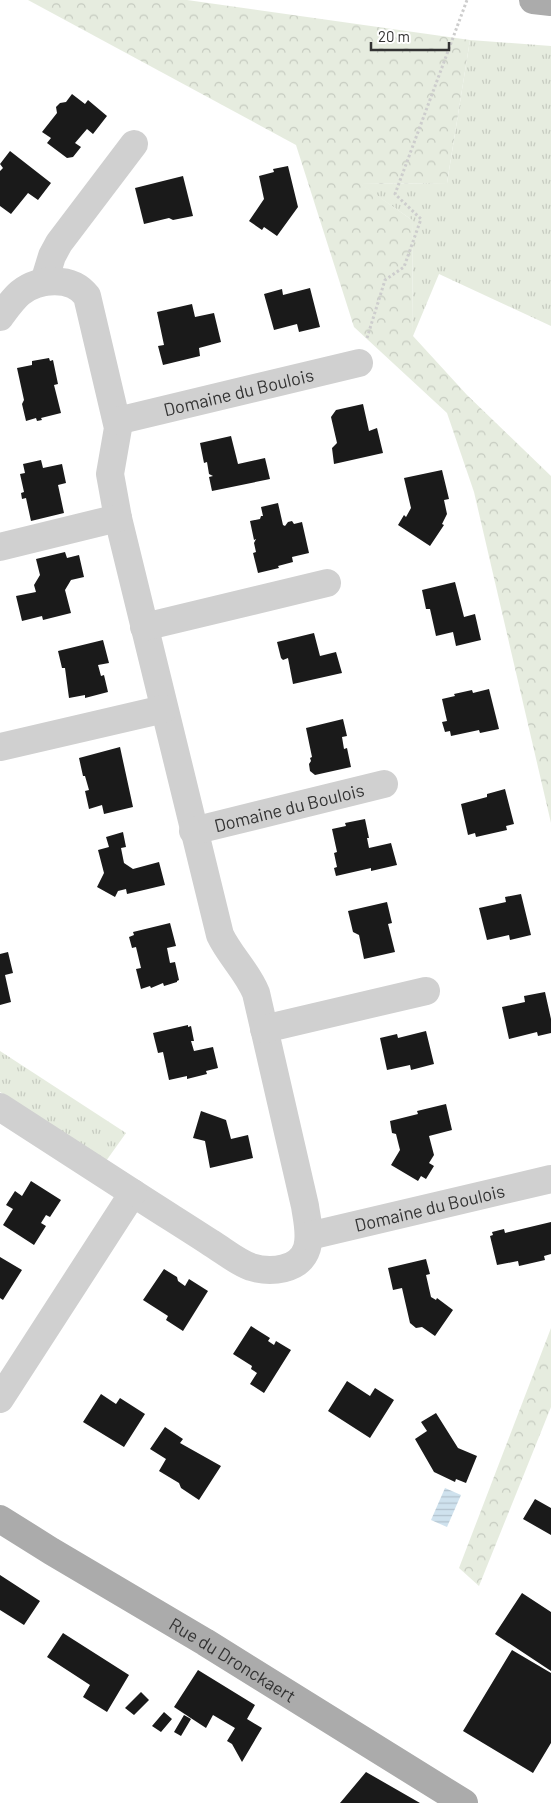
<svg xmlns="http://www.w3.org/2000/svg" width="551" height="1803" font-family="Barlow,sans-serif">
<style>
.grass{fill:url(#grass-tufts)}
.forest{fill:url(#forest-crowns)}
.water{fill:url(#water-rules)}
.building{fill:#1a1a1a}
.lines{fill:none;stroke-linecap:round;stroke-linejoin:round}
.path{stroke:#cdcdcd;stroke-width:3;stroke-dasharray:2.5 2.5;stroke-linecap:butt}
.minor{stroke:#d0d0d0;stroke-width:28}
.major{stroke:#ababab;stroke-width:28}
.labels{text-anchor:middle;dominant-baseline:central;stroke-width:5;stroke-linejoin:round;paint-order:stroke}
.street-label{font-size:18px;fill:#333;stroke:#fff}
</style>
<defs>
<pattern id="grass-tufts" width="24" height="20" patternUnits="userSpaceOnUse" patternTransform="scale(1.25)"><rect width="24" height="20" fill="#e6ecdf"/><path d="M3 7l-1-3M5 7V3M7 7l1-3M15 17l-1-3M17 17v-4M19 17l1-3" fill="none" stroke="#c6cbc0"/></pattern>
<pattern id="forest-crowns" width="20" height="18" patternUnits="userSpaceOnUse" patternTransform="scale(1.25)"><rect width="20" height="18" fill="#e6ecdf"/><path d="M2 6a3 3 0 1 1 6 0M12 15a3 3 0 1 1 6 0" fill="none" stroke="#c6cbc0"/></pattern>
<pattern id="water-rules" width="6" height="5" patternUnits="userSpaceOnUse" patternTransform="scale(1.25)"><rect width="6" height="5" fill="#cfe2ee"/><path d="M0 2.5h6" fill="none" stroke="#b2c2cd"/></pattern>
</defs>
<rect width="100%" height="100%" fill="#fff"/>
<path class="grass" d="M470 40 551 46V326L439 274 413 336 412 220 360 184 447 183Z
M0 1051 126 1133 106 1161 0 1092Z"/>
<path class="forest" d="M28 0H187L470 40 447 183 361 184 412 220 413 336 467 395 551 476V823L474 492 447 413 354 327 296 145Z
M551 1328V1407L479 1586 459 1568Z"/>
<path class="water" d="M445 1488 461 1495 447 1527 431 1520Z"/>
<path class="building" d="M72 94 85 104 88 100 107 116 93 134 87 129 75 143 81 147 73 157 67 158 47 143 51 138 42 132 57 113 56 107 60 103 66 102Z
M10 151 51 183 38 200 28 193 11 214 0 206V171L3 168 0 164Z
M288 166 298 207 277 236 264 227 262 230 249 221 264 199 259 176 274 172 273 169Z
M183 176 193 216 173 220 169 218 144 224 135 188Z
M310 288 320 327 299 332 297 324 274 330 264 294 282 289 283 295Z
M192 304 195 317 214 313 221 342 199 348 200 356 163 365 158 346 164 345 157 312Z
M49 358 50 361 53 360 58 384 54 385 61 413 41 418 42 420 37 421 36 418 26 421 22 404 24 400 17 368 32 365V361Z
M363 404 369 431 377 428 383 453 334 464 332 448 337 443 331 417 336 410Z
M231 436 238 464 265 458 270 479 212 491 209 477 213 476 209 474 207 462 204 463 200 443Z
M41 460 43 468 62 464 66 483 58 485 64 513 31 521 26 498 22 499 21 493 24 492 20 474 25 473 23 464Z
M442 470 449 499 444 500 447 514 442 524 444 525 430 546 398 525 404 515 406 517 411 508 404 478Z
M278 503 283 525 285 526 288 522 292 521 294 524 302 522 309 553 292 557 293 562 278 566 279 568 258 573 253 553 256 552 254 543 256 539 254 540 250 521 260 519 261 516H263L261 507Z
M65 552 67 558 79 555 84 577 71 580 65 590 71 613 43 620 42 616 22 621 16 596 36 592 34 585 40 575 36 559Z
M455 582 464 617 475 614 481 640 456 646 453 632 436 636 430 609H426L422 590Z
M314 633 320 656 336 652 342 673 293 684 288 658 283 660 281 658 277 642Z
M103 640 109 663 98 665 101 676 104 675 108 692 85 698V695L69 698 65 668H62L58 651Z
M489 689 499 729 480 733 479 730 451 736 450 731 445 732 442 722 447 721 442 699 455 696 454 694 472 690 473 693Z
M343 719 347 736 342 737 344 749 347 748 351 767 315 775 310 771 309 764 311 761 310 758 312 757 306 728Z
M120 747 133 807 104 814 102 805 89 809 85 791 89 790 85 776H83L79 758Z
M505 789 514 824 506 826 507 830 476 837 475 833 468 835 461 804 487 797V794Z
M365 819 369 838H367L369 848 391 843 397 865 371 871V868L336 876 334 868 337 867 334 853 337 852 332 829 346 826 345 823Z
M123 832 126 847 121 848 124 863 133 869 159 862 165 885 127 894 126 889 118 891 115 897 97 887 104 873 98 850 109 847 106 837Z
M521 894 531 935 510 940 509 935 487 940 479 908 506 902 505 897Z
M387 902 392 923 388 924 395 952 364 959 359 935 353 932 348 911Z
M170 923 176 946 167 948 170 963 175 962 179 980 177 981V982L164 986 163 983 151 988 150 986 141 989 136 969 141 968 136 947 132 948 129 937 134 935 133 932Z
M8 952 13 973 5 975 11 1002 0 1005V954Z
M545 992 551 1019V1033L538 1036 537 1032 509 1039 502 1007 525 1002 524 996Z
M188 1025V1027L191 1026 194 1041H191L194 1051 213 1047 218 1068 206 1071 207 1074 187 1079V1076L169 1080 163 1052 158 1053 153 1033Z
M426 1031 434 1064 411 1070 410 1065 387 1070 380 1038 397 1034 398 1038Z
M446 1104 452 1130 429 1136 434 1155 429 1163 434 1166 426 1179 421 1176 418 1181 391 1165 400 1150 396 1134 392 1133 390 1121 418 1114 417 1111Z
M201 1111 226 1120 231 1139 248 1135 253 1158 210 1168 205 1141 193 1138Z
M31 1181 61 1200 50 1217 46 1215 41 1223 46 1226 34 1245 3 1225 13 1209 6 1205 15 1191 22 1196Z
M551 1222V1254L544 1256 545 1260 519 1266 518 1261 497 1265 490 1236 493 1235 492 1232 504 1229 505 1233Z
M0 1257 22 1270 3 1300 0 1298Z
M426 1259 430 1274 426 1275 431 1297 436 1300 437 1298 453 1310 435 1336 422 1327 416 1328 410 1323 402 1288 393 1290 388 1268Z
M164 1269 177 1277 178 1281 185 1286 189 1279 208 1291 183 1331 166 1320 168 1316 143 1300Z
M251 1326 270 1338 268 1341 274 1345 276 1341 291 1350 264 1393 250 1384 257 1373 251 1369 252 1366 233 1354Z
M347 1381 370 1396 375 1388 394 1400 370 1438 328 1411Z
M101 1394 116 1404 120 1398 145 1414 124 1447 83 1422Z
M436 1413 458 1448 477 1456 466 1483 456 1479 455 1482 434 1472 415 1439 427 1431 421 1422Z
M165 1427 183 1439 180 1443 221 1466 199 1500 181 1488 179 1483 159 1471 166 1459 150 1449Z
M535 1499 551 1508V1535L523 1519Z
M0 1575 40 1601 24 1625 0 1610Z
M522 1593 551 1612V1671L495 1634Z
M63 1633 129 1675 107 1712 83 1697 90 1685 47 1657Z
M512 1650 551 1673V1743L533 1773 463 1731Z
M198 1670 255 1705 247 1719 262 1728 242 1762 232 1744 227 1741 235 1728 213 1715 206 1728 174 1707Z
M141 1692 149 1700 134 1715 125 1708Z
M164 1712 172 1719 161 1732 152 1726Z
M184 1715 191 1719 181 1736 174 1732Z
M366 1772 420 1803H340Z"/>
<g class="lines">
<path class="path" d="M367 338 385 280 404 267 421 219 395 194 467 0"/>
<g class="minor">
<path d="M44 282 52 256 59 243 134 144"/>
<path d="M0 317C6 309 12 300 20 293 39 278 72 276 87 296L118 428 110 474 118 518 220 935C230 956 247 971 256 993L305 1206C307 1220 311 1235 307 1248 300 1271 270 1273 251 1267 237 1262 224 1251 211 1243 185 1226 159 1210 133 1193L0 1399"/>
<path id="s1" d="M117 421 359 363"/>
<path d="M0 547 118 518"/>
<path d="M144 627 327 583"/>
<path d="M0 747 164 709"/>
<path id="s2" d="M193 831 384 784"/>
<path d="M264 1029 426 991"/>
<path d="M0 1107 133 1193"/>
<path id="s3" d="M309 1236 551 1179"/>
</g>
<g class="major">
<path d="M533 0 551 2"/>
<path id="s4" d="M0 1519 51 1551 205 1642 464 1803"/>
</g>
</g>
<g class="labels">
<g class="street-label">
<text stroke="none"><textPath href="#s1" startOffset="125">Domaine du Boulois</textPath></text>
<text stroke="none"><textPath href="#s2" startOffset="99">Domaine du Boulois</textPath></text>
<text stroke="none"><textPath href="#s3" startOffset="124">Domaine du Boulois</textPath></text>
<text stroke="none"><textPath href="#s4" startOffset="272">Rue du Dronckaert</textPath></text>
</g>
</g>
<path d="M371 42v8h78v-8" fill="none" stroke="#333333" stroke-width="2.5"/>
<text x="378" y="42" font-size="15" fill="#333333" stroke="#ffffff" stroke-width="4" paint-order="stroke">20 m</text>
</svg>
